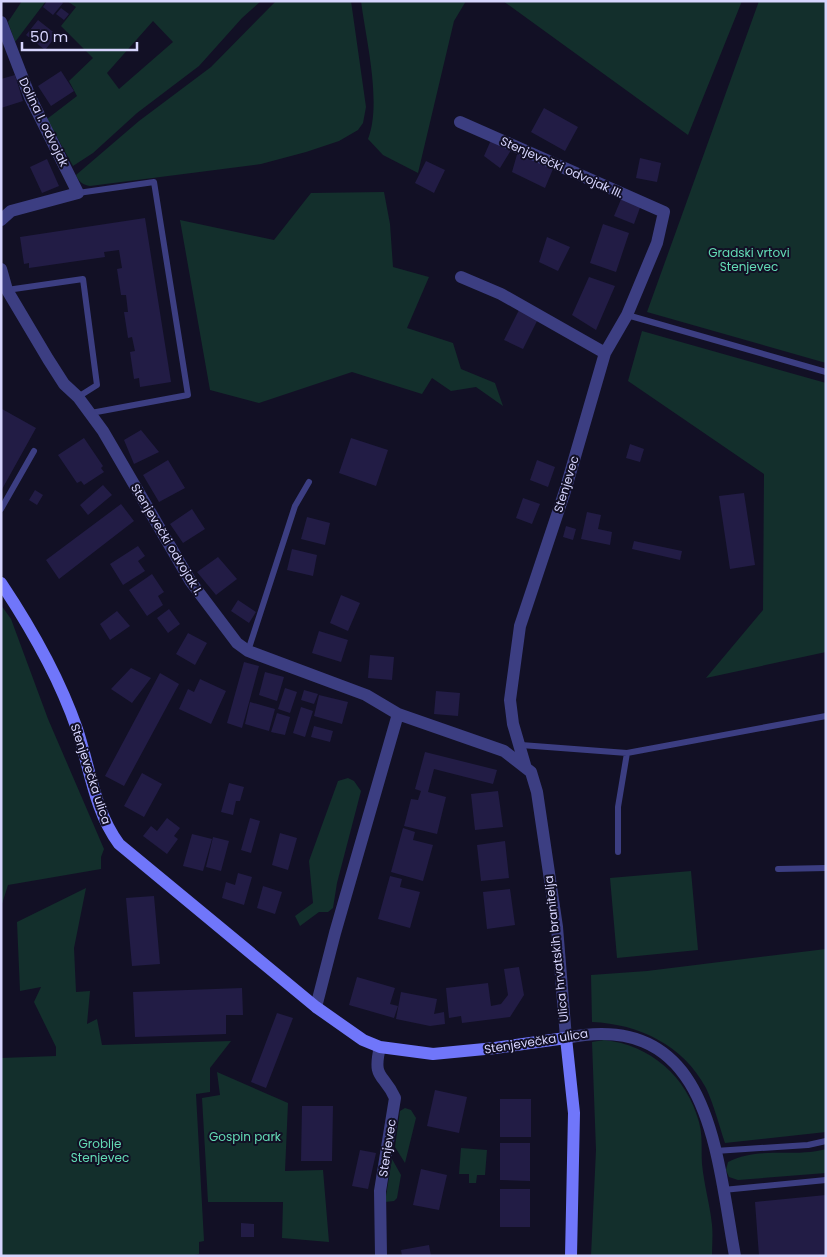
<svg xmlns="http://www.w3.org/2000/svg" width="827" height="1257" font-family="Poppins,sans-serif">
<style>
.green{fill:#132f2c;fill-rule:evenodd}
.building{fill:#221c45}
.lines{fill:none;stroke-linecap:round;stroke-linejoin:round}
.lane{stroke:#3c3e82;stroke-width:6}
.street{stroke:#3c3e82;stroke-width:12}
.secondary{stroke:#7076fa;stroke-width:12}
.labels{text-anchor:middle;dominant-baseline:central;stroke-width:4;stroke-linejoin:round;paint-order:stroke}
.street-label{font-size:12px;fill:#d7d5fe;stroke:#121025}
.park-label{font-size:12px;fill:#63dbb5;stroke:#121025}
</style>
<rect width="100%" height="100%" fill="#121025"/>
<path class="green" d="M22 1H46L15 42 8 22Z
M67 1H261L242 18 199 66 137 113 93 153 73 166 47 119 77 96 69 81 93 58 61 26 76 7ZM153 21 173 42 119 89 107 73Z
M276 1H351L366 107 363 123 358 130 339 141 306 152 261 164 90 186C83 185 79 182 76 175L139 121 211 67Z
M361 1H466L454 21 418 173 383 155 368 139C382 103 366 40 361 1Z
M503 1H742L688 135Z
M759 1H826V363L647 312Z
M384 192 390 224 393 267 429 277 407 328 453 343 461 369 495 383 503 406 476 387 451 391 432 378 422 394 352 372 259 403 210 390 180 220 274 240 311 193Z
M642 331 826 383V652L706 678 763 610 764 474 628 381Z
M1 605 11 619 48 719 104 849 101 857V869L8 885 1 907Z
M348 778 354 781 361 791 337 883 333 908 328 912H319L300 926 295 916 313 903 309 861 338 781Z
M691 871 698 950 617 958 610 878Z
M86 888 74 948 76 992 90 991 87 1024 97 1019 102 1045 231 1041 210 1068V1092L196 1094 204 1241 199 1242V1254L189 1256H1V1058L56 1056V1047L34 1002 41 987 20 991 17 922Z
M826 949V1132L725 1143C719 1125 714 1105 706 1088 683 1045 639 1024 592 1022L591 975 647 971Z
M604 1040C651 1045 687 1077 699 1122 703 1136 701 1150 702 1164 704 1185 710 1205 712 1225 713 1235 712 1246 712 1256H591L596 1150 592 1042Z
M217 1072 288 1103 285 1171 323 1170 329 1242 282 1238 283 1202H208L202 1098 220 1095Z
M405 1108 411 1110 416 1118 405 1163 395 1147 400 1111Z
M461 1148 487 1150 485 1175H477L476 1183H469V1174H459Z
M826 1149V1173L738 1180 729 1177 726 1170 728 1162C759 1146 794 1158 826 1149Z
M392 1159 401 1175 397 1198 394 1201 385 1202Z"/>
<path class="building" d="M47 1H61L63 3 53 15 43 7Z
M61 8 69 14 64 20 56 14Z
M38 20 57 35 45 50 26 35Z
M61 71 74 91 51 106 38 86Z
M15 75 23 101 1 108V79Z
M544 108 578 127 565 151 531 132Z
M491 140 511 150 500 168 484 156Z
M518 151 553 169 545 188 512 172Z
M640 158 661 163 657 182 636 178Z
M47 159 59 186 42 193 30 167Z
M426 161 445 170 434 193 415 183Z
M622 197 641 205 634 224 614 216Z
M145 218 171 382 140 387 139 378 134 379 130 352 135 351 132 337 128 338 124 312H128L126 295H121L117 269 122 268 119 250 104 252 105 257 29 268V263L24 264 20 237Z
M603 224 629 233 616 272 590 263Z
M547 237 570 247 558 271 539 262Z
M589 277 615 286 596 330 572 315Z
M519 310 538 319 523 349 504 340Z
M2 409 36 428 1 491V411Z
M141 430 159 452 134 464 124 440Z
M84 438 103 466 101 468 104 472 84 485 81 481 77 483 58 455Z
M351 438 388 450 376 486 339 473Z
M630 444 644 449 640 462 626 458Z
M168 460 185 488 159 502 143 475Z
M537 460 555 467 548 487 530 480Z
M103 485 112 495 88 515 80 505Z
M35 490 43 495 37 505 29 500Z
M744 493 755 565 730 569 719 496Z
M523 498 540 504 532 524 516 518Z
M121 504 134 521 59 579 46 560Z
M192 509 205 529 183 543 170 524Z
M587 512 601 515 598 529 612 532 610 545 581 539Z
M307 517 330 523 325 545 301 539Z
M566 526 576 529 573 540 563 537Z
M634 541 682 551 680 560 632 549Z
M138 546 145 556 138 561 145 571 123 585 110 564Z
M292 549 317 555 313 576 287 570Z
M218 557 237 579 216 595 197 572Z
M152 574 164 592 158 596 163 605 147 616 129 590Z
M341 595 360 603 348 631 330 623Z
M238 600 256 612 249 623 231 611Z
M169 609 180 624 168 633 157 618Z
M117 611 130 626 110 640 100 624Z
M319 631 348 640 341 662 312 653Z
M188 633 207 643 195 665 176 654Z
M370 655 394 657 392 680 368 678Z
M244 662 259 666 242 728 227 723Z
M131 668 151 678 132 703 111 689Z
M265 672 284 677 277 701 259 695Z
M160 673 179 684 124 786 105 776Z
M200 679 226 691 211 724 179 709 188 689 194 692Z
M285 688 297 692 290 713 278 709Z
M304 690 318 694 314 704 301 700Z
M436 691 460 693 458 716 434 714Z
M319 695 348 702 342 724 314 716Z
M250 702 275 709 269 731 245 724Z
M301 707 313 711 305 737 293 733Z
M277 713 290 717 285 735 271 732Z
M314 726 333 731 330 742 311 737Z
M425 752 497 770 493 784 434 769 428 792 446 797 437 834 404 826 411 799 418 800 421 791 415 789Z
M142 773 162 784 144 817 124 806Z
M229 783 244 787 240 801H236L233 815 221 812Z
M498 791 503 827 475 830 471 794Z
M167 818 180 828 174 836 178 839 167 854 143 836 151 826 157 831Z
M250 818 260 821 251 853 241 850Z
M403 828 415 832 413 840 433 845 423 881 391 872Z
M280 833 297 838 288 870 272 865Z
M192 834 212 839 203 871 183 866Z
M213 837 229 841 221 871 206 867Z
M505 841 509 878 481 881 477 845Z
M238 873 252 877 244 905 222 898 226 882 235 885Z
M390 876 402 879 400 887 420 892 410 928 378 919Z
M263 886 282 892 275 914 257 908Z
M510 889 515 925 487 929 483 892Z
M154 896 160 964 132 966 126 898Z
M519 967 524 995 510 1017 462 1023 461 1016 449 1018 446 988 488 983 491 1006 501 1004 508 995 504 969Z
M357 977 395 988 390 1004 398 1006 394 1018 349 1005Z
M242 988 243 1015H226V1034L135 1037 133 992Z
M401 992 437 999 434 1014 444 1012 445 1024 430 1026 396 1019Z
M277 1013 293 1018 266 1088 251 1082Z
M435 1090 467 1097 459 1133 427 1126Z
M500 1099H531V1137H500Z
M302 1106H333L332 1161H301Z
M500 1143H530V1181L500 1180Z
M360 1150 376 1153 368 1189 352 1186Z
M421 1169 447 1175 439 1210 413 1205Z
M500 1189H530V1227H500Z
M826 1195V1256H759L755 1202Z
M241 1223 254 1224V1237H241Z
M429 1245 431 1256H402L401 1250Z"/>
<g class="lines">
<path class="lane" d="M78 193 154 182 188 395 91 413
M7 290 83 279 97 385 78 397
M627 315 826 372
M1 509 34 451
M248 651 295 506 309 482
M521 745 627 753 826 716
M618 852V807L627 753
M778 869 826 868
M715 1151 808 1145 826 1141
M723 1190 826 1180"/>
<path class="street" d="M1 22 30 97 78 193 11 211 1 220
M460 122 664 212 657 243 627 315 605 353 565 491 520 626 510 700 513 724 525 765
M1 269 7 290 48 359 64 384 78 397 103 431 191 582 237 643 248 651 366 695 398 714 504 751 531 772 537 792 557 927 566 1038C711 1008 716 1154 735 1256
M461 277 501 294 605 353
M316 1007 335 933 398 714
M380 1047C372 1080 384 1073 395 1098L380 1191 381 1256"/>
<path class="secondary" d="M1 583C31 628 59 677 77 729 90 768 94 810 119 844L316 1007 363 1040 380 1047 433 1054 495 1048 566 1038 574 1113 571 1256"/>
</g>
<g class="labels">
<g class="street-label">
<text transform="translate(44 122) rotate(64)">Dolina I. odvojak</text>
<text transform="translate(562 167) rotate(24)">Stenjevečki odvojak III.</text>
<text transform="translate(566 484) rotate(-73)">Stenjevec</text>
<text transform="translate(167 539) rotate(59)">Stenjevečki odvojak I.</text>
<text transform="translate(91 774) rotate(72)">Stenjevečka ulica</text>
<text transform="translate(556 949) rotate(-96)">Ulica hrvatskih branitelja</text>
<text transform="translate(536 1041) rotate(-9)">Stenjevečka ulica</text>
<text transform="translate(387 1148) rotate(-81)">Stenjevec</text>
</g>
<g class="park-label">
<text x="749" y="252">Gradski vrtovi<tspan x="749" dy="14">Stenjevec</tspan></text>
<text x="245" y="1136">Gospin park</text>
<text x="100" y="1143">Groblje<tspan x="100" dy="14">Stenjevec</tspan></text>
</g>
</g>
<rect width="827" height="1257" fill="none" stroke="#d7d5fe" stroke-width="5"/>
<path d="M22 42v8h115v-8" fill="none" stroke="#d7d5fe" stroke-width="2.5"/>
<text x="30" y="42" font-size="15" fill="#d7d5fe" stroke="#121025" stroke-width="4" paint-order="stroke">50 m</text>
</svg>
